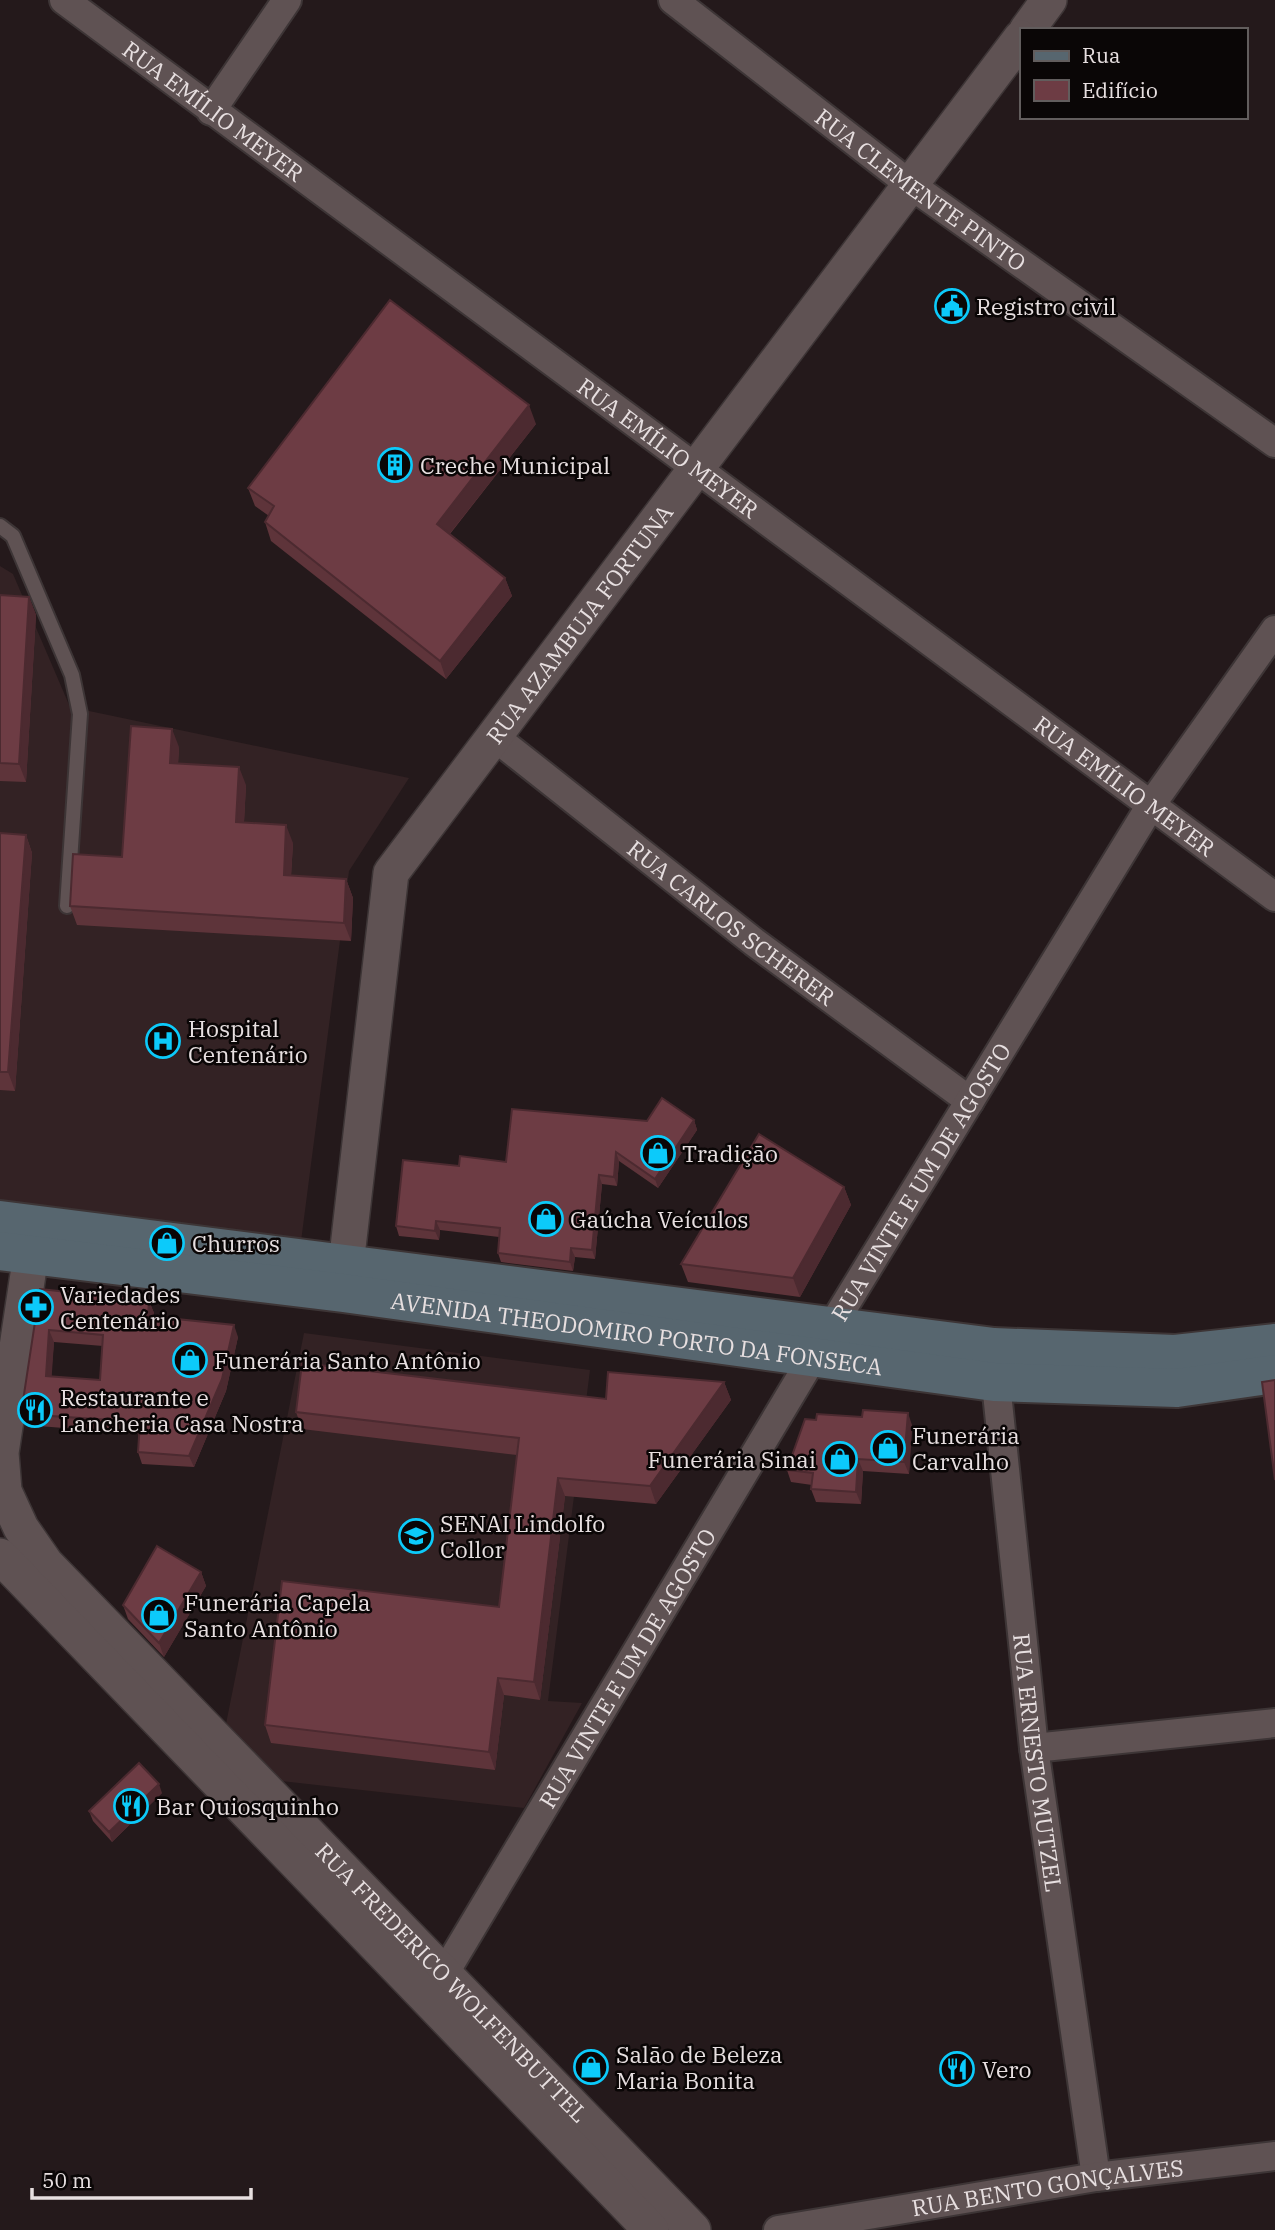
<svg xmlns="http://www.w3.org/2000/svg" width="1275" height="2230" font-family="'IBM Plex Serif',serif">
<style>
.built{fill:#332224}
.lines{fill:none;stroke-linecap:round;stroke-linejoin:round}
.service-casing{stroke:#3d3536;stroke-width:18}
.minor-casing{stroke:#3d3536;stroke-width:32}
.tertiary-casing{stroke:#3d3536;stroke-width:38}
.secondary-casing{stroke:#3d3536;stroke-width:42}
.service{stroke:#5f5253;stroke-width:14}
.minor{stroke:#5f5253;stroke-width:28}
.tertiary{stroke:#5f5253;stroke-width:35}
.secondary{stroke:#57666f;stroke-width:38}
.wall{fill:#5e343a;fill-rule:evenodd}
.shaded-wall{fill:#4c2a30}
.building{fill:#6d3c44;stroke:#4c2a30;stroke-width:2;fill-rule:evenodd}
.labels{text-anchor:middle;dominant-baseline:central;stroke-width:5;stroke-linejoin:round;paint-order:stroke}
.street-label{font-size:23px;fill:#e7dfe0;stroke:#0a0606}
.poi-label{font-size:23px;fill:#e7dfe0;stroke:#0a0606;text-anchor:start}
</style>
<rect width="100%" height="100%" fill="#24191b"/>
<path class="built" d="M0 566 13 574 70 707 409 778 349 871 300 1249 0 1211Z
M304 1333 590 1370 548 1701 582 1703 524 1808 272 1780 225 1729Z"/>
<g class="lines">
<g class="service-casing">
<path id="service" d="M0 526 13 536 72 675 80 714 67 906"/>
</g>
<g class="minor-casing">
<g id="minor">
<path id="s1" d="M64 0 1275 897"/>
<path id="s2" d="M673 0 912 186 1275 443"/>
<path d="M211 111 287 0"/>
<path id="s3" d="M496 738 754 942 970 1101"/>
<path id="s4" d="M994 1364 1034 1748 1096 2177"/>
<path d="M1034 1748 1275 1723"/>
<path id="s5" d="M435 1989 813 1357 1151 805 1275 630"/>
<path id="s6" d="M778 2230 1096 2177 1275 2156"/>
</g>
</g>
<g class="tertiary-casing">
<g id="tertiary">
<path d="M1027 30 1049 0"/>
<path id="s7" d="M35 1228 1 1453 4 1491 21 1528 46 1564 693 2230"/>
<path id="s8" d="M343 1291 391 873 1021 38"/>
<path d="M0 1556 651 2230"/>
</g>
</g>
<g class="secondary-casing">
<g id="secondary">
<path d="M0 1220 994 1347 1175 1354 1275 1343"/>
<path id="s9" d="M0 1251 343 1293 994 1382 1177 1388 1275 1374"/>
</g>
</g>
<use href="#service" class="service"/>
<use href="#minor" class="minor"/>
<use href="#tertiary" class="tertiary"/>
<use href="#secondary" class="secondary"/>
</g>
<path class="wall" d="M536 424 450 534 505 578 512 596 446 679 271 541 265 522 269 516 255 506 248 488Z
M0 595 29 597 36 615 26 782 0 781Z
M179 747 178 764 246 785 244 822 293 843 291 876 346 879 353 898 351 941 77 925 70 906 122 857Z
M0 833 26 835 32 853 15 1091 0 1090Z
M694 1120 697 1130 658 1188 619 1161 617 1186 602 1184 595 1259 575 1257 573 1271 501 1262 498 1253 499 1237 440 1230 439 1240 399 1236 396 1226 459 1166 506 1162 647 1121Z
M844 1187 851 1205 800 1297 688 1282 681 1264Z
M40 1289 149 1301 154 1313 153 1317 238 1337 226 1391 194 1467 142 1464 138 1452 139 1434 26 1425 21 1414ZM54 1342 103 1346 100 1380 51 1376Z
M724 1382 731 1400 656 1504 565 1496 540 1700 504 1695 495 1770 271 1743 265 1725 499 1607 517 1455 302 1429 296 1412 606 1399Z
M816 1420 912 1425 909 1474 863 1471 861 1504 816 1502 811 1489 812 1485 791 1482 787 1470Z
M201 1572 206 1586 164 1657 128 1619 123 1605Z
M162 1793 112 1842 93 1821 89 1811Z"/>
<path class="shaded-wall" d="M529 405 536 424 443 542 437 524Z
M505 578 512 596 446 679 440 661Z
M29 597 36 615 26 782 19 764Z
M172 729 179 747 177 782 170 763Z
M239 767 246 785 243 840 236 822Z
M286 825 293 843 290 893 284 875Z
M26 835 32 853 15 1091 8 1072Z
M346 879 353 898 351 941 344 923Z
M694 1120 697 1130 658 1188 655 1179Z
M616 1152 619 1161 617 1186 614 1177Z
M599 1175 602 1184 595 1259 592 1250Z
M844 1187 851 1205 800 1297 793 1278Z
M436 1221 440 1230 439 1240 435 1231Z
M571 1248 575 1257 573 1271 570 1262Z
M149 1301 154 1313 152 1328 148 1316Z
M234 1325 238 1337 226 1391 194 1467 189 1456Z
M49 1330 54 1342 51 1387 46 1376Z
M724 1382 731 1400 656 1504 650 1486Z
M908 1413 912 1425 909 1474 904 1462Z
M858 1459 863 1471 861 1504 856 1492Z
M558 1478 565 1496 540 1700 534 1682Z
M201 1572 206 1586 164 1657 159 1643Z
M498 1678 504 1695 495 1770 489 1752Z
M159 1784 162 1793 112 1842 109 1832Z"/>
<path class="building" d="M390 300 529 405 437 524 505 578 440 661 265 522 274 506 248 488Z
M0 595 29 597 19 764 0 763Z
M131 726 172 729 170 763 239 767 236 822 286 825 284 875 346 879 344 923 70 906 73 854 122 857Z
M0 833 26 835 8 1072H0Z
M662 1098 694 1120 655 1179 616 1152 614 1177 599 1175 592 1250 571 1248 570 1262 498 1253 500 1228 436 1221 435 1231 396 1226 403 1160 459 1166 460 1156 506 1162 512 1109 647 1121Z
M759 1134 844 1187 793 1278 681 1264Z
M40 1289 149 1301 148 1316 234 1325 222 1379 189 1456 138 1452 140 1422 21 1414ZM49 1330 103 1335 100 1380 46 1376Z
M302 1363 606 1399 608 1372 724 1382 650 1486 558 1478 534 1682 498 1678 489 1752 265 1725 282 1581 499 1607 519 1438 296 1412Z
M1275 1380V1480L1262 1382Z
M863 1410 908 1413 904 1462 858 1459 856 1492 811 1489 813 1473 787 1470 805 1419 816 1420 817 1414 862 1417Z
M157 1546 201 1572 159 1643 123 1605Z
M139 1763 159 1784 109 1832 89 1811Z"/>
<defs>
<g id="civic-ring" transform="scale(1.75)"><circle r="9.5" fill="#0a0606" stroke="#0ccafa" stroke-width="1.5"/><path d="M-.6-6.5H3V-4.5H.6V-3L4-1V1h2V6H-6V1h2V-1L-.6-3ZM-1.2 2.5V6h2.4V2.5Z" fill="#0ccafa"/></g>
<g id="building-ring" transform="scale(1.75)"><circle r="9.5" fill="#0a0606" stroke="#0ccafa" stroke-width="1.5"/><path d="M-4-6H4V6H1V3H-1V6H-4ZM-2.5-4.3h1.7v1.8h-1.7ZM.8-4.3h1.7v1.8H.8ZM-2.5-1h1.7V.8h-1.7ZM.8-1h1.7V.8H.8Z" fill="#0ccafa"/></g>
<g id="hospital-ring" transform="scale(1.75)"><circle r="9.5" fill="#0a0606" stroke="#0ccafa" stroke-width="1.5"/><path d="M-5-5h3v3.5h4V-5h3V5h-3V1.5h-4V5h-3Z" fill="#0ccafa"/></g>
<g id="shop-ring" transform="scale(1.75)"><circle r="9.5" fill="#0a0606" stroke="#0ccafa" stroke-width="1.5"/><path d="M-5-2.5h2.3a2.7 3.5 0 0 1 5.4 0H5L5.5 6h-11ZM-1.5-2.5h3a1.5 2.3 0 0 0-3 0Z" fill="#0ccafa"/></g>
<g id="pharmacy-ring" transform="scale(1.75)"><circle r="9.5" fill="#0a0606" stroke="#0ccafa" stroke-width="1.5"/><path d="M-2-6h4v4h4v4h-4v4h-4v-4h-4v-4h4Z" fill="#0ccafa"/></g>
<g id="restaurant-ring" transform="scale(1.75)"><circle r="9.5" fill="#0a0606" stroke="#0ccafa" stroke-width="1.5"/><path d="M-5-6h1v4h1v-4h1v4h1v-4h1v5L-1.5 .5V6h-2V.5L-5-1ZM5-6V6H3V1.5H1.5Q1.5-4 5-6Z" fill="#0ccafa"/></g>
<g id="school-ring" transform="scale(1.75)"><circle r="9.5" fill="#0a0606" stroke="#0ccafa" stroke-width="1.5"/><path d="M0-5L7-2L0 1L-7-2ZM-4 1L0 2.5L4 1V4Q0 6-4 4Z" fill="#0ccafa"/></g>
</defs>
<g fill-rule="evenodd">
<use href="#civic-ring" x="952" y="306"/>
<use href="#building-ring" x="395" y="465"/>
<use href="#hospital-ring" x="163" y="1041"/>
<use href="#shop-ring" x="658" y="1153"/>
<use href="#shop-ring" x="546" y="1219"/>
<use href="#shop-ring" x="167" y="1243"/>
<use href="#pharmacy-ring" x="36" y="1307"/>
<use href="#shop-ring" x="190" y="1360"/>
<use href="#restaurant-ring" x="35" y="1410"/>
<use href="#shop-ring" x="888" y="1448"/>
<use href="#shop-ring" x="840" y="1459"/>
<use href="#school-ring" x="416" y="1536"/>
<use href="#shop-ring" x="159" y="1615"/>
<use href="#restaurant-ring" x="131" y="1806"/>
<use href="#shop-ring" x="591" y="2067"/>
<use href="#restaurant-ring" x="957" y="2069"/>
</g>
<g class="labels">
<g class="street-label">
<text stroke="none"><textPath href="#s1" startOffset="186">RUA EMÍLIO MEYER</textPath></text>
<text stroke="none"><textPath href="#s2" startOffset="312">RUA CLEMENTE PINTO</textPath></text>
<text stroke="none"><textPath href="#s1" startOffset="752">RUA EMÍLIO MEYER</textPath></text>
<text stroke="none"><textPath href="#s8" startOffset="733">RUA AZAMBUJA FORTUNA</textPath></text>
<text stroke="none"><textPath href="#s1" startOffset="1320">RUA EMÍLIO MEYER</textPath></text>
<text stroke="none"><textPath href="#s3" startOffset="299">RUA CARLOS SCHERER</textPath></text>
<text stroke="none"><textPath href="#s5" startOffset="942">RUA VINTE E UM DE AGOSTO</textPath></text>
<text stroke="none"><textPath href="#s9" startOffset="642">AVENIDA THEODOMIRO PORTO DA FONSECA</textPath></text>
<text stroke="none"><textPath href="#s5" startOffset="374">RUA VINTE E UM DE AGOSTO</textPath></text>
<text stroke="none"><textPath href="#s4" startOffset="401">RUA ERNESTO MUTZEL</textPath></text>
<text stroke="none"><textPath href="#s7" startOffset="933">RUA FREDERICO WOLFENBUTTEL</textPath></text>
<text stroke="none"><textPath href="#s6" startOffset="273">RUA BENTO GONÇALVES</textPath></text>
</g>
<g class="poi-label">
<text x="976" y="306">Registro civil</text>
<text x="420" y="465">Creche Municipal</text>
<text x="188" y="1028">Hospital<tspan x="188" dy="26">Centenário</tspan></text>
<text x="682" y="1153">Tradição</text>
<text x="570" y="1219">Gaúcha Veículos</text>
<text x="192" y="1243">Churros</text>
<text x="60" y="1294">Variedades<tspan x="60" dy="26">Centenário</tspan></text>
<text x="214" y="1360">Funerária Santo Antônio</text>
<text x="60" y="1397">Restaurante e<tspan x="60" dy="26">Lancheria Casa Nostra</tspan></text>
<text x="912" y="1435">Funerária<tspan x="912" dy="26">Carvalho</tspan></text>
<text x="816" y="1459" text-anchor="end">Funerária Sinai</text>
<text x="440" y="1523">SENAI Lindolfo<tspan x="440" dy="26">Collor</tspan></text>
<text x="184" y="1602">Funerária Capela<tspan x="184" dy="26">Santo Antônio</tspan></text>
<text x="156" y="1806">Bar Quiosquinho</text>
<text x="616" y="2054">Salão de Beleza<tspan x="616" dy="26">Maria Bonita</tspan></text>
<text x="982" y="2069">Vero</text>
</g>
</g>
<rect x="1020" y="28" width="228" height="91" fill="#0a0606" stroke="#625d5d" stroke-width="2"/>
<rect x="1034" y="51" width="35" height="10" fill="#57666f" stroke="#625d5d" stroke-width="2"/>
<text x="1082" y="63" font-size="21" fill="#e7dfe0">Rua</text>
<rect x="1034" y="80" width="35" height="21" fill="#6d3c44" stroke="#625d5d" stroke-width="2"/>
<text x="1082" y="98" font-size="21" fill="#e7dfe0">Edifício</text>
<path d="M32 2188v10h219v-10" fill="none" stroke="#e7dfe0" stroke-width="3.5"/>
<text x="42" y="2188" font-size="21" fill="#e7dfe0" stroke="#0a0606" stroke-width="5" paint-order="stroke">50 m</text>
</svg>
